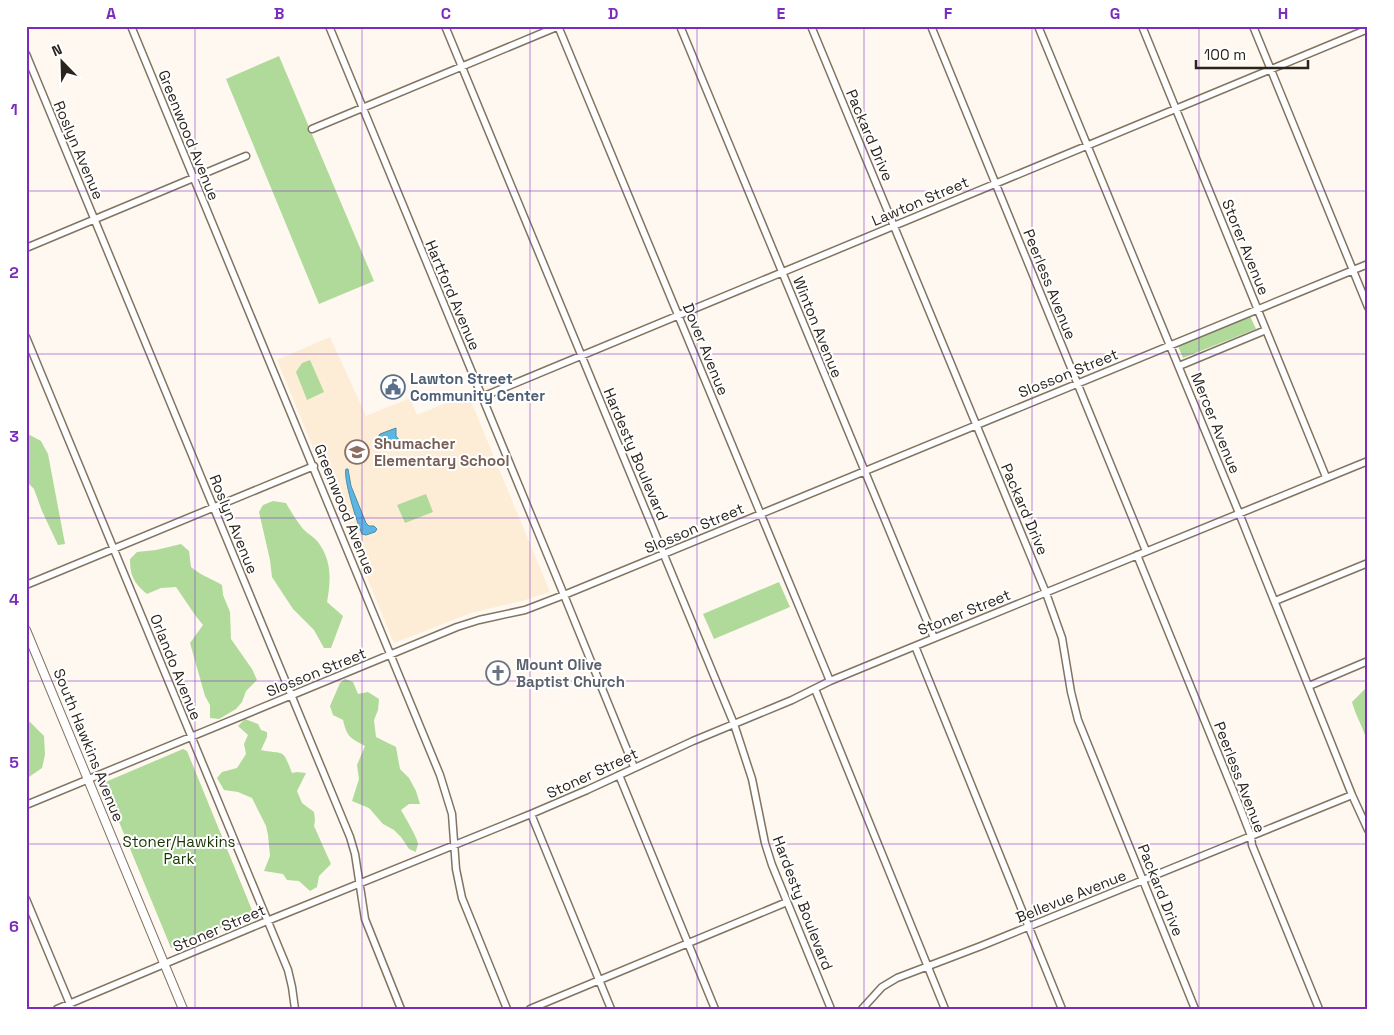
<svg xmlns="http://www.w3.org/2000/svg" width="1394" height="1035" font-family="'Space Grotesk',sans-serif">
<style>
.built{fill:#fdedd7}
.green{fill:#afda99}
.water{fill:#5bb7e1;stroke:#4c8ba6}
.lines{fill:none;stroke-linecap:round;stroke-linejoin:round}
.minor-casing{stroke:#817461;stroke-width:9}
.tertiary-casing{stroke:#817461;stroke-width:10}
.minor{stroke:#fff;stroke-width:6}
.tertiary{stroke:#fff;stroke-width:8}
.grid{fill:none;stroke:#7b2cbf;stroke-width:1;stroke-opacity:0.55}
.labels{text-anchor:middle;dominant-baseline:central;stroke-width:4;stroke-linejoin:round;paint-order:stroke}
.street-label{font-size:15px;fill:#2a241d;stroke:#fff}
.service-label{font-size:15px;font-weight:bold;fill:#4e5e75;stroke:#fff;text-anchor:start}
.education-label{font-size:15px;font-weight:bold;fill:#785e54;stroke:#fff;text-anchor:start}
.worship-label{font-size:15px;font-weight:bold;fill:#5b616d;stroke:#fff;text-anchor:start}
.park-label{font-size:15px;fill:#173302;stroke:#fff}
.neatline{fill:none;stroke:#7b2cbf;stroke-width:2}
.grid-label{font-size:16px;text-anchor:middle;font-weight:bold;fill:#7b2cbf}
</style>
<rect width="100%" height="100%" fill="#fef8f0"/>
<path class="built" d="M330 337 366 416 410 398 417 415 468 394 550 592 522 601 471 613 394 643 277 360Z"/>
<path class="green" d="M279 56 374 281 319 304 226 79Z
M1250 316 1256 329 1183 358 1178 346Z
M310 360 324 392 307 400 296 372 302 363Z
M26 433 41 441 48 454 65 544 58 545 42 511 34 489 26 481Z
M426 494 433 512 405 523 397 505Z
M273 501 286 503C291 512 297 521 303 529 308 534 314 537 318 542 332 561 331 580 327 602L343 616 331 648H324L314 630 293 609 272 577 270 560 259 512 263 505Z
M181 544 189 551 191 567C200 575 212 579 222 585L223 595 230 612 231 639 252 669 257 680 246 691 242 702 236 709 219 719 210 718V705L205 696 190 643 203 625 195 615 176 587 161 588 147 594C134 583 130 576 130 559L137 552 156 550Z
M779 582 790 607 714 639 703 614Z
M345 679 353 682 358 694 368 692 379 699 378 710 374 720 376 737 396 747 400 769 409 778 416 791 420 804H409L401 810C405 817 418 839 418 844 418 845 416 850 416 852L409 849 401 837 394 830 383 824 369 808 352 801 359 779 357 765 365 746C350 738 347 737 343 720L333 715 330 706 340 683Z
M1368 686V747C1366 731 1356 718 1352 702Z
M26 718 44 736 45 755 42 768 26 779Z
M245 719 258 724 261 730 267 732V737L261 750C285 755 282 747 292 773L297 772 306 773 297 791 302 803 314 812 315 820 314 826 331 864 319 876 317 887 310 891 299 881 287 880 283 874 264 871 270 856 268 835 266 826 252 798 238 792 224 790 217 778 222 772 237 768 246 754 244 744 248 735 238 726Z
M183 749 187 751 254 915 171 948 103 783Z"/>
<path class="water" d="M396 428V436L401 442 400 446H375L374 444 380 434Z
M346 469H348L351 486 366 523 369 526H374L377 529 375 532 366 535 362 534C357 523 343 478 346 469Z"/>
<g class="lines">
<g class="minor-casing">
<path id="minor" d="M131 26 440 775 452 814 456 869 462 898 507 1009
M329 26 564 595 634 767
M445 26 734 724 752 779 765 843 772 865 831 1009
M558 26 830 681
M680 26 934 638
M811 26 1046 593 1062 638 1071 692 1078 720 1195 1009
M931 26 1146 551
M1038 26 1239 513 1352 795 1368 830
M1142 26 1326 477
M1253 26 1368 307
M26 54 350 837 355 854 365 919 401 1009
M312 129 559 26
M26 248 246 156
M26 337 288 970 292 987 295 1009
M1179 366 1266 330
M482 397 1368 29
M1137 555 1239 805 1251 836 1252 845 1319 1009
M26 585 314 466
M1275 601 1368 563
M915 646 1062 1009
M1309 686 1368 661
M815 689 945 1009
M619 775 715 1009
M26 805 457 627 479 620 525 610 564 595 1368 264
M531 814 611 1009
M26 899 72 1009
M57 1009 267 921 531 814 587 790 693 741 792 700 830 681 915 646 1368 461
M530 1009 787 902
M862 1009 882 987 897 978 981 946 1352 795"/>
</g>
<g class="tertiary-casing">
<path id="tertiary" d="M26 630 183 1009"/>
</g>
<use href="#minor" class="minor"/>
<use href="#tertiary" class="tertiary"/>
</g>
<path class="grid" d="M195 26V1009M362 26V1009M530 26V1009M697 26V1009M864 26V1009M1032 26V1009M1199 26V1009M26 191H1368M26 354H1368M26 518H1368M26 681H1368M26 844H1368"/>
<defs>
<g id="civic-ring" transform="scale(1.25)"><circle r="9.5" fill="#fff" stroke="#5c6f8a" stroke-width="1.5"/><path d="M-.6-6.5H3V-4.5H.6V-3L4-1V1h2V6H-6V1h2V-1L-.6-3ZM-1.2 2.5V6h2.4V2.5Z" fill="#5c6f8a"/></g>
<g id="school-ring" transform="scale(1.25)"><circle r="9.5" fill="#fff" stroke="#8d6e63" stroke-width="1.5"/><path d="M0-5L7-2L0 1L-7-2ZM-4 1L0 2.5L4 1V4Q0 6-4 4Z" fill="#8d6e63"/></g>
<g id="church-ring" transform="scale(1.25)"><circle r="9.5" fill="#fff" stroke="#6b7280" stroke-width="1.5"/><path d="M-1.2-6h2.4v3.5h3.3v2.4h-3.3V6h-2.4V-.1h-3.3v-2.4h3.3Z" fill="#6b7280"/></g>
</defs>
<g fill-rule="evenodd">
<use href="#civic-ring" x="393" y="387"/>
<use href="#school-ring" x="357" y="452"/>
<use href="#church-ring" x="498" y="673"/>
</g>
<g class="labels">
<g class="street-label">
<text transform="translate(189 135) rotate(68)">Greenwood Avenue</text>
<text transform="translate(870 135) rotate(67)">Packard Drive</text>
<text transform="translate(79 150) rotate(67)">Roslyn Avenue</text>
<text transform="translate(920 201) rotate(-23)">Lawton Street</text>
<text transform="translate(1246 247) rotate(68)">Storer Avenue</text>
<text transform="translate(1050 284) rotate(68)">Peerless Avenue</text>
<text transform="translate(453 295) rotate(67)">Hartford Avenue</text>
<text transform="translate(818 327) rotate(68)">Winton Avenue</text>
<text transform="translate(706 349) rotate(68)">Dover Avenue</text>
<text transform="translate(1068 373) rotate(-22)">Slosson Street</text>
<text transform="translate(1216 423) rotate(68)">Mercer Avenue</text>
<text transform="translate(636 454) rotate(67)">Hardesty Boulevard</text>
<text transform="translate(345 509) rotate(68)">Greenwood Avenue</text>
<text transform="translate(1025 509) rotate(67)">Packard Drive</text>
<text transform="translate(234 524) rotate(68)">Roslyn Avenue</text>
<text transform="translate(694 528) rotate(-23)">Slosson Street</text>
<text transform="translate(964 612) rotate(-22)">Stoner Street</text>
<text transform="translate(176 667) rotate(68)">Orlando Avenue</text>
<text transform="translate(316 672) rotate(-22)">Slosson Street</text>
<text transform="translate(89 745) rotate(68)">South Hawkins Avenue</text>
<text transform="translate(592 773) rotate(-25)">Stoner Street</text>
<text transform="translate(1240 777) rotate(69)">Peerless Avenue</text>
<text transform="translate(1161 890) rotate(68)">Packard Drive</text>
<text transform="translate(1071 896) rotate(-22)">Bellevue Avenue</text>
<text transform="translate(803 903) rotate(69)">Hardesty Boulevard</text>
<text transform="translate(219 928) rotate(-23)">Stoner Street</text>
</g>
<g class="service-label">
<text x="410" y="378">Lawton Street<tspan x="410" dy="17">Community Center</tspan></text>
</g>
<g class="education-label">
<text x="374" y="443">Shumacher<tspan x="374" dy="17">Elementary School</tspan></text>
</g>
<g class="worship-label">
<text x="516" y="664">Mount Olive<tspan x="516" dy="17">Baptist Church</tspan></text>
</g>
<g class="park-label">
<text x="179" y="841">Stoner/Hawkins<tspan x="179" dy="17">Park</tspan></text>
</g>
</g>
<rect width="1394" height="1035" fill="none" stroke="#ffffff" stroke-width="55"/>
<g transform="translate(62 62) rotate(337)" stroke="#ffffff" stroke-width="4" paint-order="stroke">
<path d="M0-4L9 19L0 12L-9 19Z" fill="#2a241d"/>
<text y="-8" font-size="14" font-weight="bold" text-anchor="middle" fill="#2a241d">N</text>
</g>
<path d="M1196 60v8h112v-8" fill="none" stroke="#2a241d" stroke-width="2.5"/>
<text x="1204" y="60" font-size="15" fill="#2a241d" stroke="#ffffff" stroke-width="4" paint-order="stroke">100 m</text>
<rect x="28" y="28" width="1338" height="980" class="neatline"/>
<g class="grid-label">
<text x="111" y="19">A</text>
<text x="279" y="19">B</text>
<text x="446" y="19">C</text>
<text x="613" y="19">D</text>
<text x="781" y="19">E</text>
<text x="948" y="19">F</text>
<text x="1115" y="19">G</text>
<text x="1283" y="19">H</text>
<text x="14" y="115">1</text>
<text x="14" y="278">2</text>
<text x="14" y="442">3</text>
<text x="14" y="605">4</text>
<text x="14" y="768">5</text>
<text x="14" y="932">6</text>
</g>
</svg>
